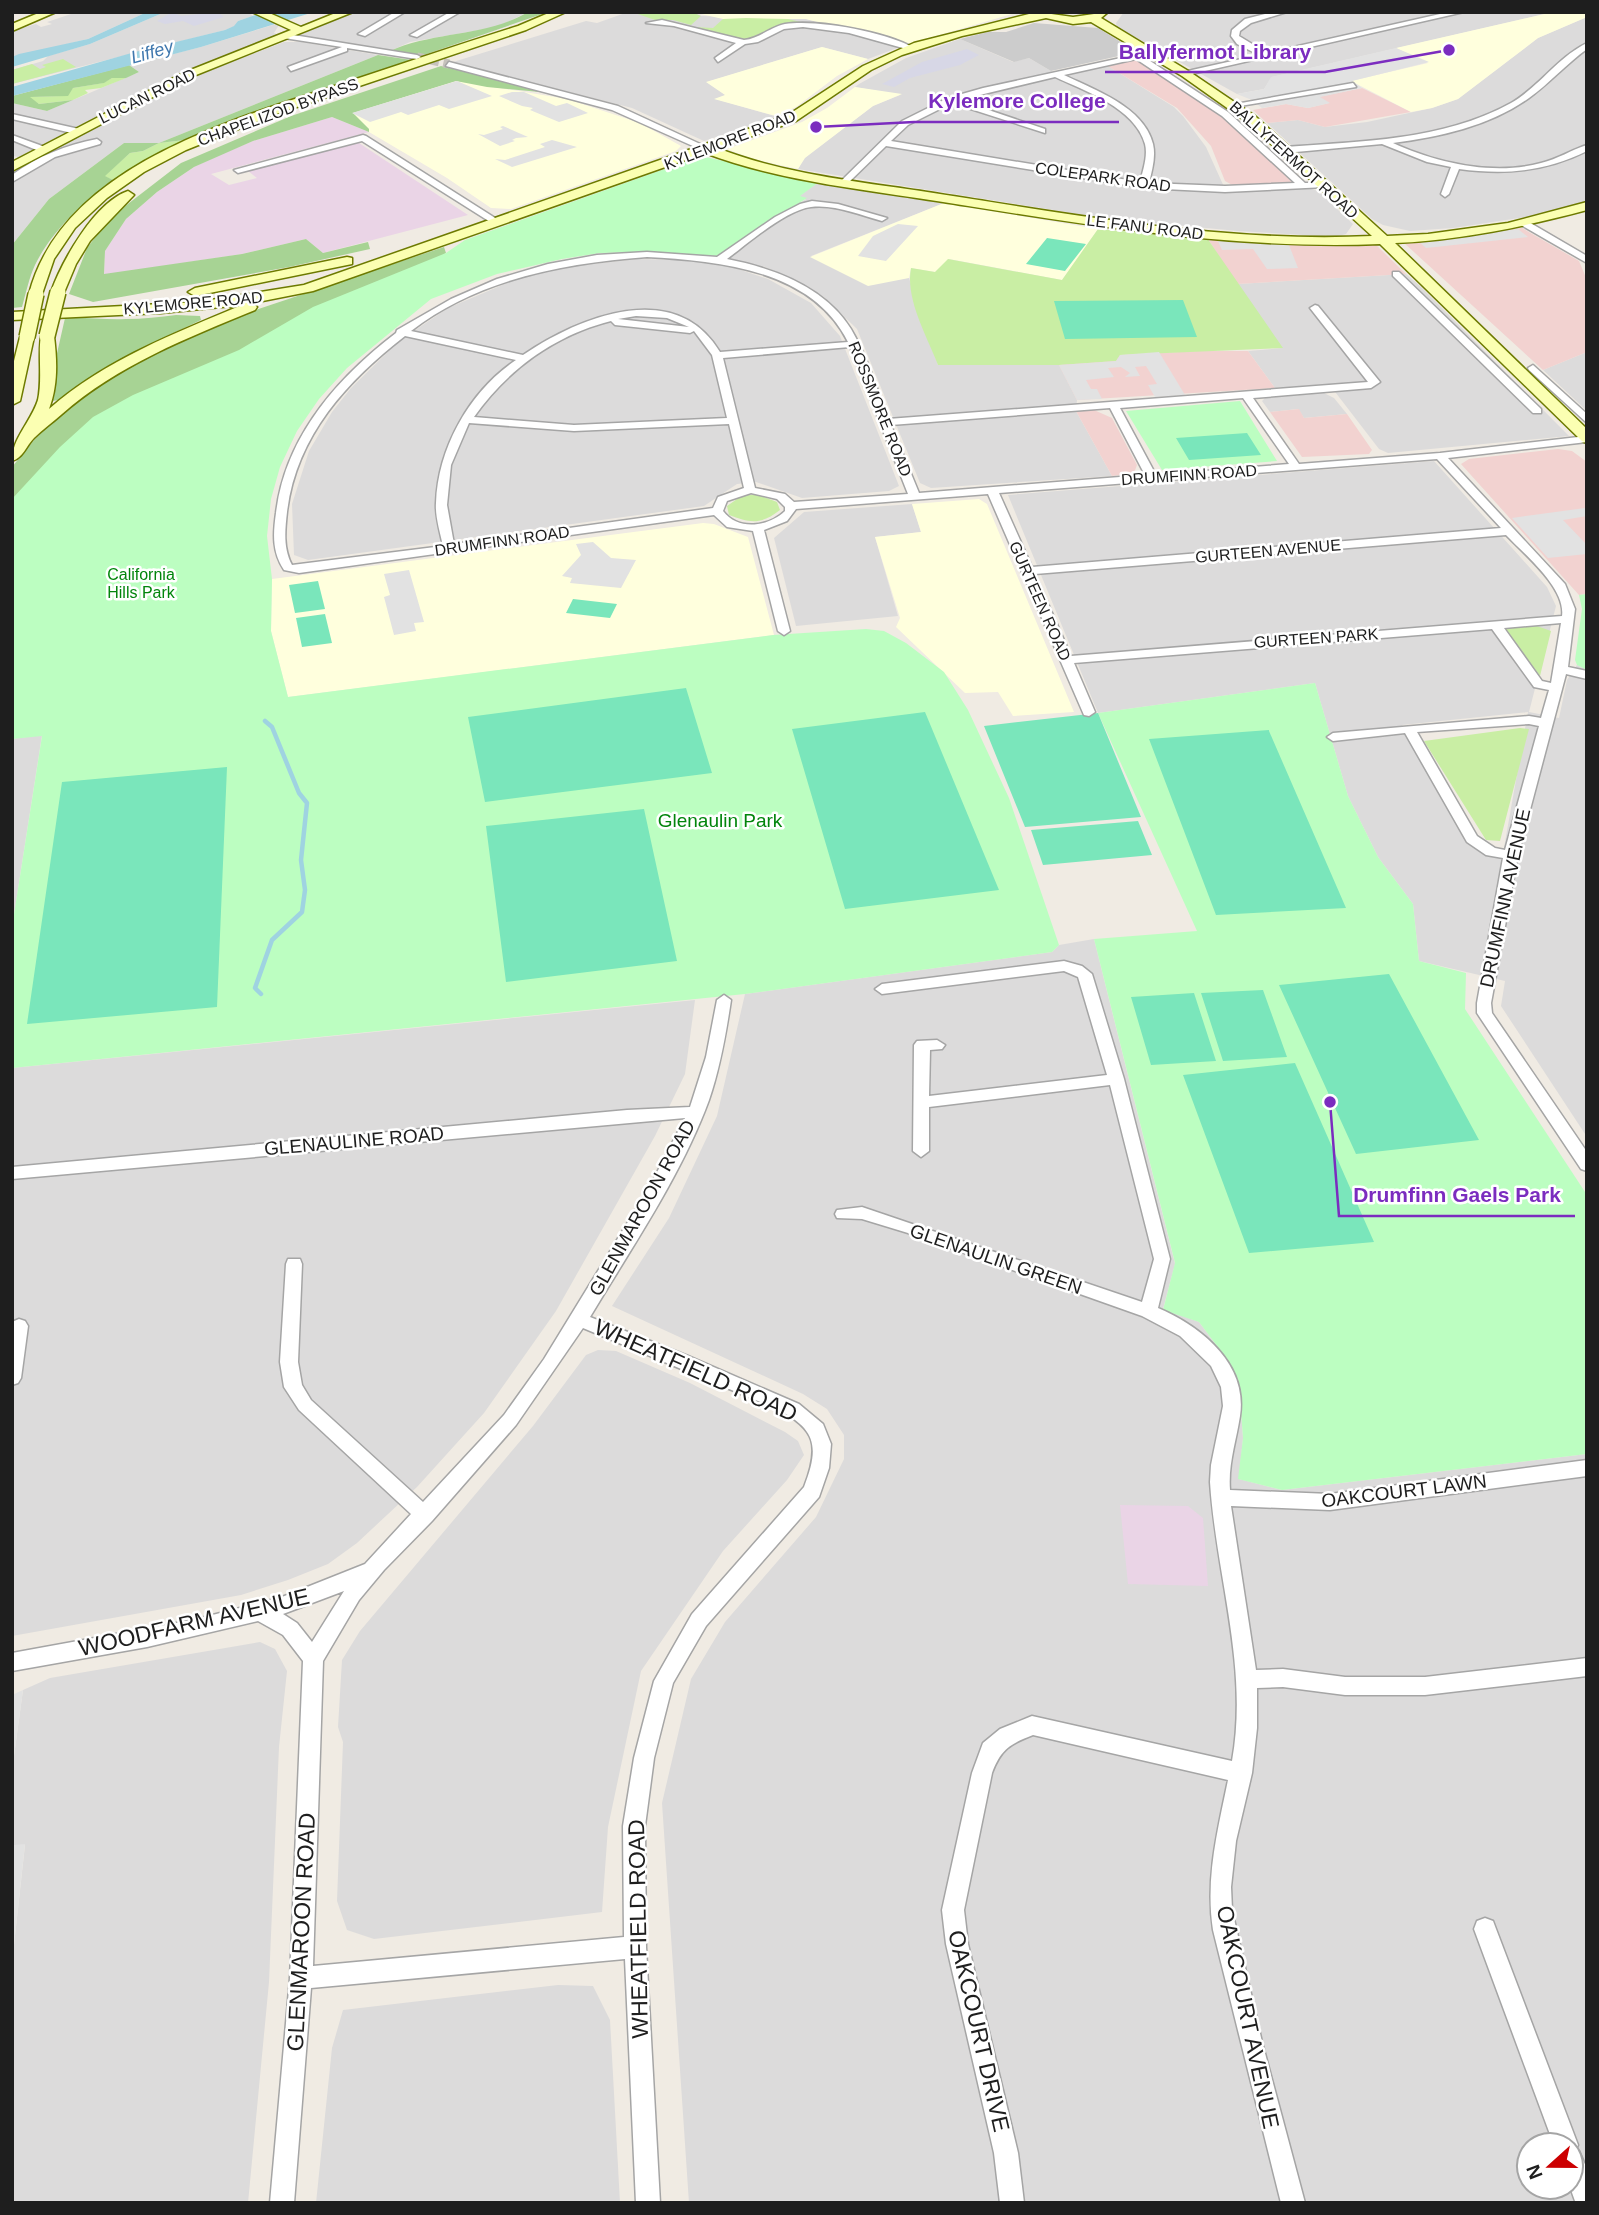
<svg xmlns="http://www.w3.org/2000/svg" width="1599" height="2215" font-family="Helvetica,sans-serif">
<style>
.residential{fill:#dcdbdb;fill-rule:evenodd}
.commercial{fill:#f2d2d0}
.industrial{fill:#ead4e6}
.education{fill:#ffd}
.religious{fill:#ccc}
.grass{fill:#c9eea4}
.forest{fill:#a7d394}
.park{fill:#bcfec1}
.pitch{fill:#7ae6bb}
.parking{fill:#e2e2e2}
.plaza{fill:#d7d7e6}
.water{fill:#9fd3e1}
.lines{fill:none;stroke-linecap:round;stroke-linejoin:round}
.stream{stroke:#9fd3e1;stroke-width:4.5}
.street-tunnel{stroke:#c6c2bc;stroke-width:9;stroke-dasharray:9 4.5;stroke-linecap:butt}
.street-casing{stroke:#a5a5a5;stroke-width:3}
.secondary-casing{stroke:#6d7a00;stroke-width:3}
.street{fill:#fff;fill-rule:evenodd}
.secondary{fill:#fbffb2;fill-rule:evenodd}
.secondary-bridge-casing{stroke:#6d7a00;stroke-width:18;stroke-linecap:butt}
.secondary-bridge{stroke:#fbffb2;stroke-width:15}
.labels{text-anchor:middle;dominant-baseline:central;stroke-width:5;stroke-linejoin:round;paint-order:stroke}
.far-street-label{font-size:16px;fill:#1e1e1e;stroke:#fff}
.far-park-label{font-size:16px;fill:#02850c;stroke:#fff}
.far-water-label{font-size:18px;font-style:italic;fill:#4078ae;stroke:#fff}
.park-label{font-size:19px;fill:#02850c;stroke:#fff}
.street-label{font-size:19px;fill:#1e1e1e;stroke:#fff}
.near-street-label{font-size:23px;fill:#1e1e1e;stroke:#fff}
.leader{fill:none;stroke:#7b2cbf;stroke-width:2.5}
.callout-dot{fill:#7b2cbf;stroke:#fff;stroke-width:2.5}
.callout-label{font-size:21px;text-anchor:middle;font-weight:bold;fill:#7b2cbf;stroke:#fff;stroke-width:5;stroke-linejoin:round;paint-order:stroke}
</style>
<rect width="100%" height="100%" fill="#f0ebe3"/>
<path class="residential" d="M77 12H147L88 39 12 57V31L36 24 41 27 52 24 47 22Z
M165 12H247L253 16 238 21 235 26 225 30 12 84V70L43 61 48 56 90 44Z
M352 12H528L497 27 410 42 390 51 298 35Z
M628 12H692L701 16 806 19 905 45 868 59 822 47 707 82 726 95 716 99 778 117 704 141 632 108 453 62 586 21 597 23Z
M1124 12H1553L1272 77 1264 89 1237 94 1117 27 1116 23Z
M1587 17V201L1570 207 1533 216 1453 228 1410 231 1383 225 1372 219 1267 123 1298 120 1325 127 1367 122 1432 108 1458 99 1538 38Z
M276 24 279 25 274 33 279 35 176 75 19 157 12 156V103L47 111 139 72 129 65 201 47Z
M960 39 1013 62 1029 58 1056 74 1103 63 1174 107 1183 116 1206 147 1225 189 1303 186 1318 191 1353 224 1346 234 1335 237 1238 231 1110 219 798 169 804 158 873 106 900 95 855 87 859 84 906 58Z
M284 42H301L378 55 159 143H124L49 199 12 245V173L74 137 196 76Z
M819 182 944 203 811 256 909 278 938 365H1059L1077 400 1076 411 1112 476 931 488 920 483 857 329 824 297 805 285 765 267 717 256 806 199 799 196Z
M637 259 685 260 732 267 768 279 811 303 840 336 899 486 889 491 802 498 756 482 737 484 704 506 308 560 294 555 292 504 309 451 332 412 351 388 399 341 448 308 514 280 566 267Z
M1406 274 1421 287 1569 436 1388 453 1379 449 1329 384 1275 388 1248 351 1282 348 1237 284Z
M1587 352V411L1543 370Z
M1324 393 1334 398 1347 414 1304 418 1298 409 1270 412 1262 401 1265 398Z
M1434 461 1547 587 1556 606 1529 712 1559 718 1567 680 1577 665 1587 670V1137L1501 1006 1505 981 1419 961 1413 904 1378 857 1348 796 1315 683 1098 713 1008 495ZM1528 712 1502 859H1501L1476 846 1402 725Z
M912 504 921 532 875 537 898 616 796 626 774 538 804 512Z
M42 735 12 927V739Z
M1094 939 1175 1264 1163 1309 1199 1322 1226 1358 1239 1386 1243 1438 1239 1479 1282 1490 1587 1454V2203H689L662 1803 691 1679 725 1622 816 1517 844 1459V1435L827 1409 803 1394 612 1306 669 1218 717 1116 745 994 1052 952 1059 945ZM1529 2145H1571V2187H1529Z
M695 1000 685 1074 655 1136 556 1311 484 1413 417 1487 357 1543 328 1564 288 1580 241 1595 12 1636V1068Z
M598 1350 616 1351 690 1383 785 1432 798 1441 804 1455 787 1480 723 1551 641 1671 608 1827 602 1912 374 1939 347 1930 337 1901 343 1742 338 1727 342 1660 360 1631 533 1426 586 1355Z
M260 1642 275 1649 287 1671 279 1747 269 1982 248 2203H12V1963L25 1845H14L13 1763 23 1690 50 1678Z
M558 1985 593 1986 610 2020 620 2203H316L332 2048 343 2010Z"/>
<path class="commercial" d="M1136 58 1210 105 1235 126 1294 184 1236 187 1225 181 1211 146 1177 108 1106 65Z
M1362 88 1411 112 1325 127 1298 120 1267 123 1253 110 1286 104 1308 108 1329 103 1318 97Z
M1522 228 1579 261 1587 280V352L1543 370 1403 242Z
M1207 238 1376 245 1406 274 1237 284Z
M1198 351H1248L1275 388 1077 400 1059 365 1120 355Z
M1299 409 1304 418 1347 414 1372 450 1369 454 1302 457 1270 412Z
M1094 410 1112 418 1137 465 1134 473 1112 476 1076 411Z
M1558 449 1572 451 1587 462V594L1579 595 1461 464 1469 459Z"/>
<path class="industrial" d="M332 117 369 132 211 174 229 185 257 178 248 171 359 143 468 215 323 253 306 239 242 254 104 275 105 251 126 219 157 192 194 167 222 154 253 141Z
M1120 1505 1188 1506 1203 1518 1208 1586 1128 1584Z"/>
<path class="education" d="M692 12H1019L905 45 806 19H723Z
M1553 12H1587V17L1538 38 1458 99 1432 108 1411 112 1351 81 1428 63 1396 48Z
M822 47 868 59 837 76 796 107 776 116 714 99 725 95 706 82Z
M457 81 567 99 640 123 681 146 676 151 511 209 491 208 447 178 369 132V129L352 113Z
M855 87 902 94 873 106 805 158 798 169 752 159 727 149 802 122 827 108Z
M944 203 1098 229 1062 280 949 259 935 272 911 268 909 278 868 286 810 257Z
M979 499 987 504 1074 712 1013 716 998 692 965 693 896 627 900 618 875 537 921 532 912 504Z
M703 523 714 524 748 537 774 635 288 697 271 631 272 579Z"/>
<path class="religious" d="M1034 23 1098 28 1137 52 1051 71 1029 58 1014 62 960 39 988 32H1006Z"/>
<path class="grass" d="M632 12H692L701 16 691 25 673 20H655Z
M746 18 788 19 805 23 777 26 746 40 694 27 713 28 723 19Z
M63 59 76 67 12 84V70L32 64 40 69 46 67 42 65Z
M112 78H126L101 88 85 90 88 93 73 100 39 104 28 97 61 96 73 88 103 83Z
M185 140 115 181 104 176 130 153 143 151 159 143Z
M1098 229 1207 238 1283 348 1120 355 1116 361 1059 365H938C927 336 905 299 911 268L935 272 948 259 1062 280Z
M749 495H759L777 502 780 510C761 525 750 523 729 515L727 506 740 497Z
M1534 625 1551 631 1540 676 1504 627Z
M1520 728 1529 729 1500 841 1486 840 1424 741Z"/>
<path class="forest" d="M528 12H548L421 56 390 51C434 31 486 37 528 12Z
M378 55 412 60 271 107 185 140 159 143 143 151 130 153 105 176 115 181C84 200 51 232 35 265 29 278 26 293 22 307L12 308V245L49 199 124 143H159Z
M129 65 139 72 126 78H112L104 83 73 88 68 96 30 97 39 104 73 100 47 111 12 103V96Z
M441 66 550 93 487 87 456 81 353 113 369 129V132L332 117 253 141 194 167 157 192 126 219 105 251 104 274 242 254 306 239 323 253 368 242 370 249 289 267 93 302 69 294 87 248 111 217 181 163 291 116Z
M444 247 446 253 12 524V467L34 440 65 409 128 365 226 320Z
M176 315 200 316 201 320 132 353 59 400 46 402 65 318C86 317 105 320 126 319 143 319 160 317 176 315Z"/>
<path class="park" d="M701 156 819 182 800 196 807 198 717 256 639 252 600 253 562 259 497 274 431 299 347 368 319 399 297 431 280 467 271 499 267 536 272 579 271 631 288 697 773 635 866 629 884 631 906 643 944 672 968 710 1009 798 1059 945 1052 952 745 994 12 1068V927L42 736 12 739V499L60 447 93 417 133 395 239 350 313 307 446 253 465 240Z
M1240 401 1277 461 1162 470 1126 411Z
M1587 594V670L1577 665 1575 660 1582 609 1579 595Z
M1315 683 1348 796 1378 857 1413 904 1419 961 1466 973 1465 1009 1587 1195V1454L1282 1490 1238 1479 1243 1438 1239 1386 1226 1358 1199 1322 1163 1310 1175 1263 1094 939 1197 931 1098 713Z"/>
<path class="pitch" d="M1047 238 1086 244 1065 271 1026 264Z
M1183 300 1197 337 1065 339 1054 301Z
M1247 433 1261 455 1189 460 1176 438Z
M318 581 325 609 295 613 289 585Z
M573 599 617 604 610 618 566 613Z
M325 614 332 643 302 647 296 618Z
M686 688 712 773 485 802 468 717Z
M925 712 999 890 845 909 792 729Z
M1098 713 1141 817 1025 827 984 726Z
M1269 730V731L1346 908 1216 915 1149 739Z
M227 767 217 1007 27 1024 62 782Z
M644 809 677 961 506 982 486 826Z
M1138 821 1152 855 1043 865 1031 830Z
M1389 974 1479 1140 1356 1154 1279 985Z
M1263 990 1287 1057 1223 1061 1201 993Z
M1194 993 1216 1061 1151 1065 1131 997Z
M1295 1063 1374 1242 1249 1253 1183 1075Z"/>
<path class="parking" d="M1396 48 1429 62 1352 81 1362 88 1320 97 1330 103 1308 108 1286 104 1262 108 1252 100 1237 94 1264 89 1271 77Z
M457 81 492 96 449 109 439 105 408 115 401 112 370 122 352 113Z
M512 92H524L556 106 567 103 588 113 559 122 530 110 533 108 522 106 499 96Z
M503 126 528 137 516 138 512 140 515 141 500 146 478 134 484 135 503 129 500 127Z
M552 140 577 147 512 167 495 159 505 160 545 147 540 144Z
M898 224 918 226 886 261 858 256 873 236Z
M1518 229 1528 237 1426 248 1417 240Z
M1217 239 1289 245 1298 268 1267 269 1253 249 1222 250Z
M1159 352 1185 395 1155 397 1148 385 1157 384 1146 366 1135 367 1140 376 1125 377 1130 373 1121 367 1108 368 1114 377 1086 380 1091 389H1097L1102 399 1077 400 1059 365 1116 361 1120 355Z
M1585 508 1587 516 1563 520 1587 545V554L1548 558 1512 518Z
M593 542 611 558 636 560 621 588 570 583 572 578 562 576 581 555 576 544Z
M409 570 424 622 414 623 416 631 394 635 384 597 390 595 384 574Z
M23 1690 13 1763 14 1845 25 1844 12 1963V1695Z"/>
<path class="plaza" d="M172 12 181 16 218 12 224 17 194 26 183 21 165 24 157 21Z
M967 49 979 55 960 65 910 78 894 87 882 84 922 62Z"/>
<path class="water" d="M147 12H165L90 44 12 67V57L19 54 88 39Z
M264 12H314L201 47 12 96V87L135 52 225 30 234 26 238 21Z"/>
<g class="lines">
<path class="stream" d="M261 994 255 988 272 940 302 912 305 890 301 860 307 803 299 793 272 727 265 721"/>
<path class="street-tunnel" d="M417 57 449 64"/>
<g class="street-casing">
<path id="street" d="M395 12H405L365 36 358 34Z
M450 12H460L417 37 410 35Z
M1273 12H1287L1251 23 1240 31 1239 36 1267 53 1449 12H1464L1183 76V72L1259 55 1237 44 1231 36 1232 30 1245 19Z
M662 20 744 40C759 39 770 27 785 24 817 19 887 32 914 48L910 50 849 33 803 27 784 29 758 42 745 44 718 62 715 58 736 43 674 26 646 23Z
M287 34 417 55 421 57 417 59 347 48V51L291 71 288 67 342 47 284 38Z
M1587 43V49C1566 64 1550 83 1529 98 1490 126 1440 137 1393 143 1437 163 1493 176 1541 163 1558 159 1571 150 1587 145V151C1545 172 1504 175 1459 169L1449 194 1445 197 1441 194 1451 167 1427 162 1382 144 1285 153 1281 150 1285 147C1361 141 1442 141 1511 103 1539 87 1558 57 1587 43Z
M1153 51 1156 55 1144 57 1228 112 1305 183H1326V187L1225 192 1144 188 886 146 847 184 840 182 902 121 948 98 983 88ZM1136 59 1222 116 1295 183 1225 186 1149 183C1152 170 1156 157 1153 144 1144 107 1095 90 1064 75ZM1055 77C1085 91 1135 108 1145 144 1148 156 1143 170 1140 182L891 141 908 125 952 103 1045 133V129L959 100Z
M449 62 618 106 711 149 704 151 612 110 446 66Z
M1353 83 1356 87 1234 107 1230 105Z
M12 114 79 129 80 131 76 134 12 119Z
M12 135 45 147 46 149 39 151 12 140Z
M363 135 366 136 503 223 495 225 362 141 238 173 234 170Z
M97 139 101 142 100 144 55 157 12 182V175C38 156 66 145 97 139Z
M812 201 838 204 887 218 882 221C860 215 834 204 811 207 786 210 747 244 727 259 773 268 825 287 851 329 867 356 877 389 888 419L1368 382 1310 308 1315 305 1318 306 1380 382 1371 388 1253 398 1299 464 1440 453 1587 436V442L1448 458 1565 584 1575 609 1568 667 1587 671V679L1566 674 1518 855 1491 1003 1492 1013 1587 1152V1171L1581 1169 1477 1013V1003L1503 858 1486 855 1467 842 1405 733 1333 741 1327 737 1333 733 1529 716 1541 718 1549 690 1534 687 1492 629 1074 663 1095 712 1089 716 1084 715 988 494 796 509 787 521 764 530 790 631 784 635 778 631 753 531 727 527 714 515 299 573 284 570C272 552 273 534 276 513 285 437 337 378 396 333L397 330 451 299 497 279 548 264 597 255 647 252 717 257 775 217 800 204ZM647 257C718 261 812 269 848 342L720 352C675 277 579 317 523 355L411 331C478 279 565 263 647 257ZM636 316 667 318 689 327 618 319ZM611 321 615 325 690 333 694 331 712 355 727 418 574 425 474 417C507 370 555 335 611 321ZM405 336 516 360C470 391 438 447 436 503 435 516 440 532 443 546L292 565C283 548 285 530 287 512 296 436 347 381 405 336ZM850 347 908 494 794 502 785 494 755 488 723 358ZM1243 398 1289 464 1156 475 1120 408ZM1110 408 1145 475 919 493 891 425ZM469 423 574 431 729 424 744 488 718 497 713 508 454 544 447 505 451 465ZM1437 459 1501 528 1032 567 999 493ZM751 493 777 499 785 507V511C768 527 738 531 723 511L727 501ZM1506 535C1524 554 1566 588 1562 616L1071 656 1035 574ZM1561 623 1551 683 1542 681 1504 628ZM1529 724 1539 726 1505 850 1495 848 1477 836 1417 732Z
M1521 221H1527L1587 256V263L1521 225Z
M1393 272H1399L1541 409V413H1533L1393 276Z
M1533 365 1587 414V423L1529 370 1528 368Z
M1064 961 1082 966 1092 974 1124 1079 1170 1259 1158 1308C1200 1326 1248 1363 1240 1416 1236 1442 1228 1464 1230 1490L1330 1494 1587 1460V1476L1330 1510 1231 1506 1256 1670 1283 1669 1345 1677H1425L1587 1658V1676L1425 1695H1345L1283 1687 1257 1688V1728L1252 1773 1236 1841 1231 1887 1232 1910 1262 2042 1305 2203H1281L1213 1930C1205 1878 1218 1829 1228 1780L1033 1735C1010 1744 1001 1749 992 1773L964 1910 968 1944 1018 2153 1024 2203H1000L994 2153 946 1944 942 1910 972 1773 983 1743 1000 1729 1032 1716 1232 1761C1249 1667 1216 1576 1210 1482L1211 1465 1223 1406 1221 1387 1211 1366 1180 1336 1142 1316 908 1233 862 1219 837 1218 835 1214 837 1210 862 1207 1142 1302 1154 1259 1110 1085 929 1107V1151L921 1157 913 1151 914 1045 917 1041 937 1040 945 1045 942 1049 930 1050 929 1096 1107 1075 1078 977 1064 971 882 994 875 989 882 984Z
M724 995 731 1000C726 1034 720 1068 709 1100 681 1176 632 1247 590 1317L688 1356 799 1404 823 1424 831 1444 829 1468 819 1497 706 1626 673 1683 654 1758 645 1826 646 1947 660 2203H636L625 1959 311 1988 294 2203H270L290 1978 303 1661 283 1635 258 1621 147 1647 12 1671V1653L193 1620 282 1597 365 1564 411 1514 299 1410 284 1387 280 1362 286 1264 288 1259H300L302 1264 298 1362 302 1385 311 1400 423 1502 504 1415 544 1359 650 1186 685 1118 12 1179V1167L627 1110 690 1107 706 1057 717 1000ZM583 1328 777 1409C816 1429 820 1446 804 1487L692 1614 654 1681 634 1758 623 1826 624 1937 313 1966 323 1661 359 1600 384 1570 432 1521 516 1425ZM344 1591 312 1642 297 1623 283 1614Z
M19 1319 25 1321 28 1326 21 1378 18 1383 12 1385V1322Z
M1485 1918 1493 1921 1496 1929 1578 2145 1576 2149 1579 2151 1587 2169V2203L1575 2201 1570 2187 1571 2145H1554L1474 1929 1477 1921Z"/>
</g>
<g class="secondary-casing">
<path id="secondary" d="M41 12H56L12 31V24Z
M252 12H267L301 27 338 12H353L191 77 12 171V162L183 73 291 30Z
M551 12H566L526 30 273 115 186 150 144 172 107 198 75 228 54 259 41 297 36 298 29 294C62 165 235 119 347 82 404 63 461 44 518 26Z
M1037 12 1073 17 1108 12 1101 18 1190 72 1255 116 1387 236 1428 234 1508 223 1587 202V210C1523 227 1461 240 1395 243L1587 429V443L1582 441 1380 244C1234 250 1088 225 943 202 863 189 782 182 705 153L313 291 253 303 257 307 255 310C187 338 118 365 62 414 53 422 42 430 34 438 26 446 23 458 12 461 12 438 31 422 38 400 43 379 37 346 42 333L47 332 54 336C57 361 58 385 49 409 105 360 175 333 242 305L161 313 12 320V312L198 302 304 285 788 115 863 66 914 43ZM1046 18 1073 24 1091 22 1182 76 1247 122 1372 236C1227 243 1082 216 940 194 865 182 789 176 717 148L796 121 871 70 902 55 962 36Z
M128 191 134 195 90 241 76 264 63 295H53L51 292C62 261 95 202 128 191Z
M347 257 352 258V264L195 296 188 292 195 288Z
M27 333 34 337 20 401 12 405V369L20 337Z"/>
</g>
<use href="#street" class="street"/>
<use href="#secondary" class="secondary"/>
<g class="secondary-bridge-casing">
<path id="secondary-bridge" d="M47 336 58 292
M27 337 36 294"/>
</g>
<use href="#secondary-bridge" class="secondary-bridge"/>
</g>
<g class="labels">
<g class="far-street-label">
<text transform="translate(147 96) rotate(-26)">LUCAN ROAD</text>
<text transform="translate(278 112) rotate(-20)">CHAPELIZOD BYPASS</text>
<text transform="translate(730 140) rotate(-21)">KYLEMORE ROAD</text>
<text transform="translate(1294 160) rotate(42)">BALLYFERMOT ROAD</text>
<text transform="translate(1103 177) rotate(8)">COLEPARK ROAD</text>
<text transform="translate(1145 227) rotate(7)">LE FANU ROAD</text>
<text transform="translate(193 303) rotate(-5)">KYLEMORE ROAD</text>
<text transform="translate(880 409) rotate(68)">ROSSMORE ROAD</text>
<text transform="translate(1189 475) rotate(-4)">DRUMFINN ROAD</text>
<text transform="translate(502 541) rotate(-8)">DRUMFINN ROAD</text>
<text transform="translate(1268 551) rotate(-5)">GURTEEN AVENUE</text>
<text transform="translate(1040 601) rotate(66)">GURTEEN ROAD</text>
<text transform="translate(1316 638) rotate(-4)">GURTEEN PARK</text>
</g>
<g class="far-park-label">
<text x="141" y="574">California<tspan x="141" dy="18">Hills Park</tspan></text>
</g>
<g class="far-water-label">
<text transform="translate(152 52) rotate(-16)">Liffey</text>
</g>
<g class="park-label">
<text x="720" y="820">Glenaulin Park</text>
</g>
<g class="street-label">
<text transform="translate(1505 898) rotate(-78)">DRUMFINN AVENUE</text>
<text transform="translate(354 1141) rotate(-5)">GLENAULINE ROAD</text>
<text transform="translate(642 1208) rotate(-61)">GLENMAROON ROAD</text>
<text transform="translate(996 1259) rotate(19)">GLENAULIN GREEN</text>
<text transform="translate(1404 1491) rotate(-7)">OAKCOURT LAWN</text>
</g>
<g class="near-street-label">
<text transform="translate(696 1370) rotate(24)">WHEATFIELD ROAD</text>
<text transform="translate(194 1622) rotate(-13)">WOODFARM AVENUE</text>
<text transform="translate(638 1929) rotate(-91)">WHEATFIELD ROAD</text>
<text transform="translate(301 1932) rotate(-87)">GLENMAROON ROAD</text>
<text transform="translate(1248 2017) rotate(78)">OAKCOURT AVENUE</text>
<text transform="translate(979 2031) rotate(77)">OAKCOURT DRIVE</text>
</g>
</g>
<path class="leader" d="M1449 50L1325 72H1105M816 127L914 122H1119M1330 1102L1339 1216H1575"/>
<g class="callout-dot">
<circle cx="1449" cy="50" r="7"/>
<circle cx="816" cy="127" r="7"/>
<circle cx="1330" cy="1102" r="7"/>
</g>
<g class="callout-label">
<text x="1215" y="59">Ballyfermot Library</text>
<text x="1017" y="108">Kylemore College</text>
<text x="1457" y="1202">Drumfinn Gaels Park</text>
</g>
<rect width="1599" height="2215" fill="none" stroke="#1e1e1e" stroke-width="28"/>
<g transform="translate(1550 2166) rotate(249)"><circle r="33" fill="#ffffff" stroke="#a5a5a5" stroke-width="2"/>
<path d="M0-5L12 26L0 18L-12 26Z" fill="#cc0001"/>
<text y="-10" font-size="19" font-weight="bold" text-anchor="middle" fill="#1e1e1e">N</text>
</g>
</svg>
